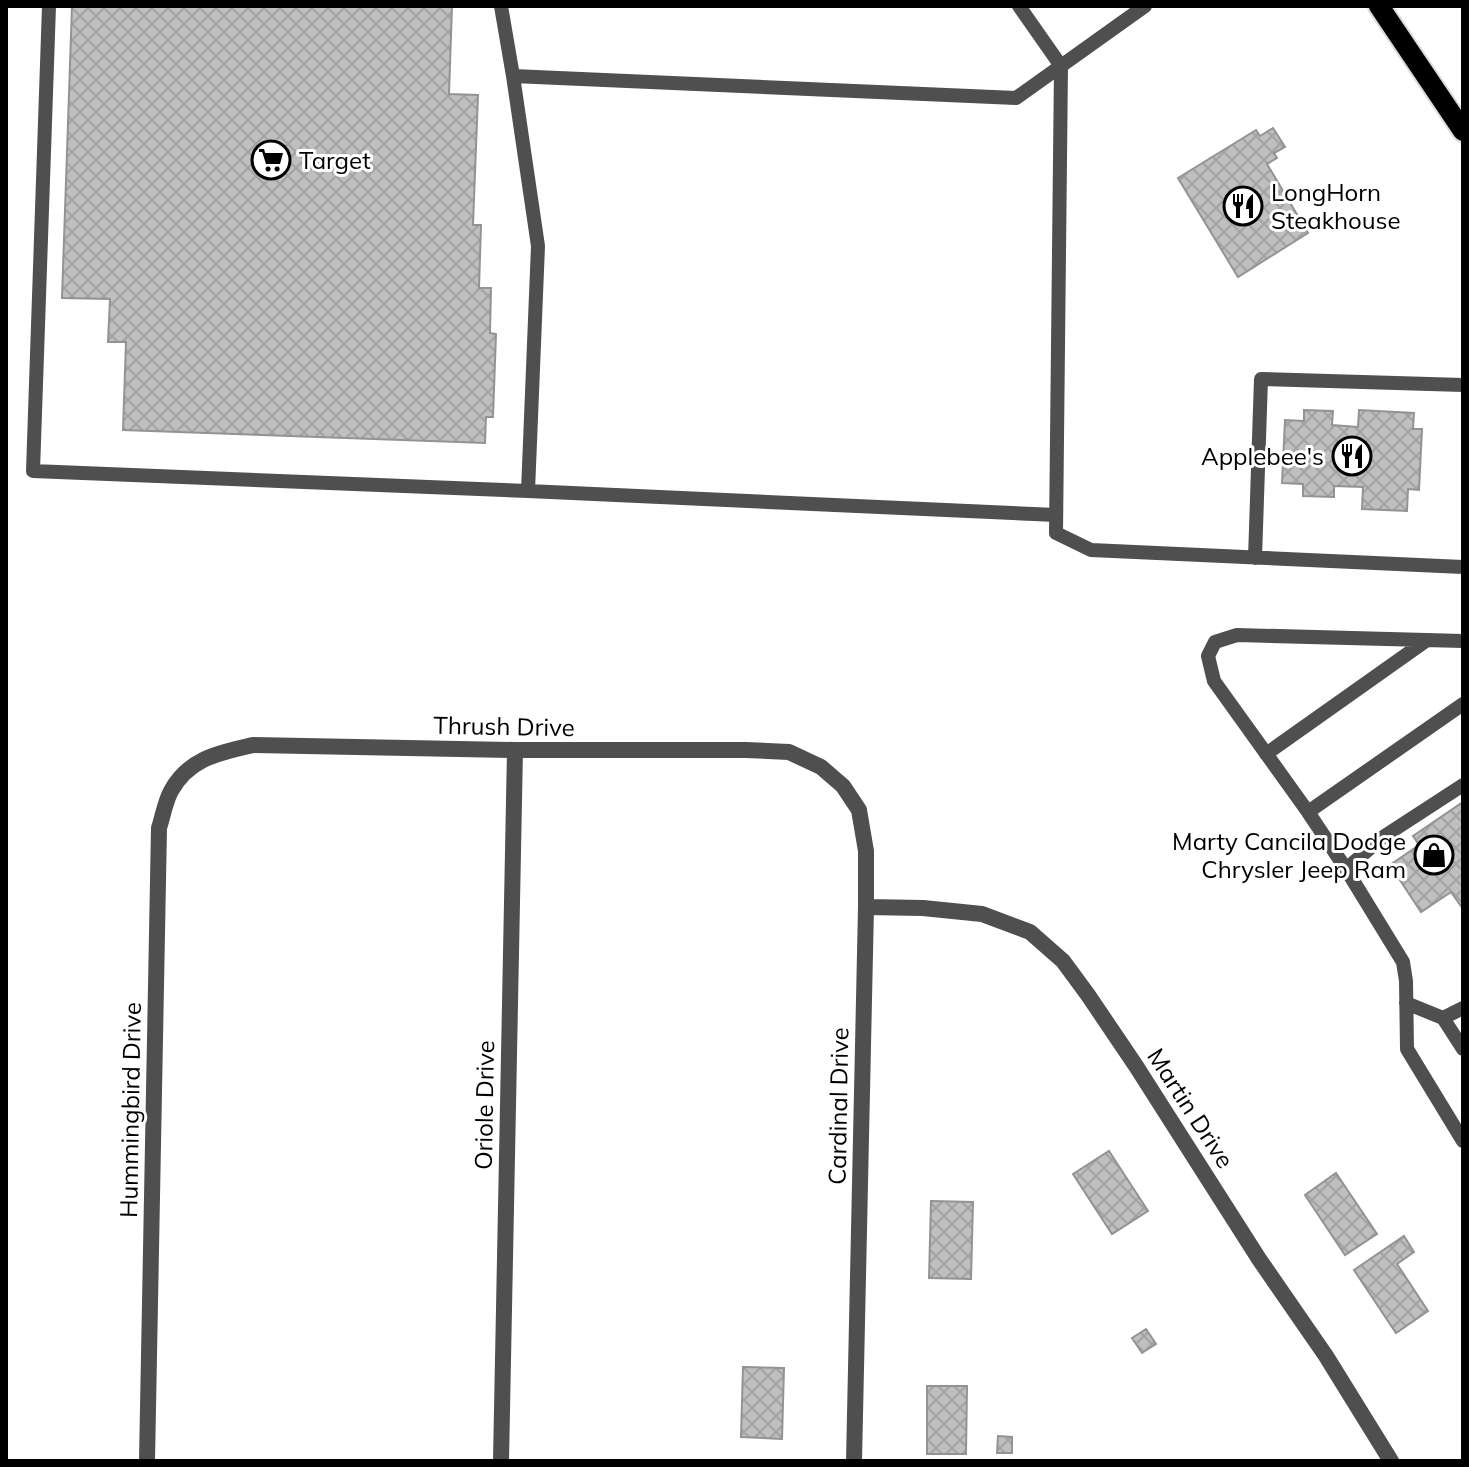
<svg xmlns="http://www.w3.org/2000/svg" width="1469" height="1467" font-family="Mulish,sans-serif">
<style>
.building{fill:url(#building-cross-hatch);stroke:#939393;stroke-width:2}
.lines{fill:none;stroke-linecap:round;stroke-linejoin:round}
.primary-casing{stroke:#dbdbdb;stroke-width:24}
.service{stroke:#4f4f4f;stroke-width:14}
.minor{stroke:#4f4f4f;stroke-width:16}
.primary{stroke:#000;stroke-width:20}
.labels{text-anchor:middle;dominant-baseline:central;stroke-width:6;stroke-linejoin:round;paint-order:stroke}
.poi-label{font-size:24px;fill:#000;stroke:#fff;text-anchor:start}
.street-label{font-size:24px;fill:#000;stroke:#fff}
</style>
<defs>
<pattern id="building-cross-hatch" width="8" height="8" patternUnits="userSpaceOnUse" patternTransform="scale(2)"><rect width="8" height="8" fill="#bfbfbf"/><path d="M0 0l8 8M0 8l8-8" fill="none" stroke="#a2a2a2"/></pattern>
</defs>
<rect width="100%" height="100%" fill="#fff"/>
<path class="building" d="M72 6H452L449 94 478 95 473 225H481L479 288H491L490 333 496 334 493 417H486L485 443 123 430 126 342H108L110 299 62 298Z
M1273 128 1285 147 1274 153 1277 158 1267 164 1308 233 1238 277 1178 178 1256 130 1260 136Z
M1304 410 1333 411 1332 425 1358 427 1359 410 1414 413 1413 429H1422L1419 490 1408 489 1407 511 1362 509 1363 487 1334 486V497L1303 496V484L1282 483 1285 420 1304 421Z
M1463 802V909L1451 892 1421 912 1390 865 1419 845 1413 836Z
M1109 1151 1148 1211 1112 1234 1073 1174Z
M1336 1173 1377 1234 1345 1255 1305 1195Z
M931 1201 973 1202 971 1279 929 1278Z
M1404 1236 1414 1252 1397 1264 1428 1311 1396 1333 1354 1270Z
M1146 1329 1156 1344 1142 1353 1132 1338Z
M743 1367 784 1368 782 1439 741 1437Z
M927 1386H967L966 1454H927Z
M998 1436 1012 1437V1453H997Z"/>
<g class="lines">
<g class="primary-casing">
<path id="primary" d="M1379 6 1463 131"/>
</g>
<path class="service" d="M49 6 33 471 528 491
M501 6 513 76 1016 98 1145 6
M1019 6 1061 66 1056 533 1091 550 1463 567
M513 76 538 246 528 491 1056 515
M1255 558 1261 379 1463 385
M1266 754 1427 640
M1463 785 1383 837 1346 869 1403 962 1406 981 1407 1049 1463 1141
M1308 812 1463 704
M1346 869 1308 812 1214 681 1208 656 1215 642 1237 635 1463 641
M1406 1003 1443 1018 1463 1049
M1443 1018 1463 1008"/>
<path class="minor" d="M866 907 923 908 982 914 1030 932 1063 961 1088 995 1136 1066 1259 1259 1326 1356 1391 1461
M147 1461 159 828C163 816 165 802 171 791 189 758 219 753 253 745L515 750H746L789 752 821 767 843 786 859 810 866 851V907L854 1461
M501 1461 515 750"/>
<use href="#primary" class="primary"/>
</g>
<defs>
<g id="supermarket-ring" transform="scale(2)"><circle r="9.5" fill="#fff" stroke="#000" stroke-width="1.5"/><path d="M-6-5.5h2.5l.6 2H6L4.5 2H-2.5L-4.4-4H-6ZM-1.5 3.2a1.3 1.3 0 1 0 .1 0ZM3 3.2a1.3 1.3 0 1 0 .1 0Z" fill="#000"/></g>
<g id="restaurant-ring" transform="scale(2)"><circle r="9.5" fill="#fff" stroke="#000" stroke-width="1.5"/><path d="M-5-6h1v4h1v-4h1v4h1v-4h1v5L-1.5 .5V6h-2V.5L-5-1ZM5-6V6H3V1.5H1.5Q1.5-4 5-6Z" fill="#000"/></g>
<g id="shop-ring" transform="scale(2)"><circle r="9.5" fill="#fff" stroke="#000" stroke-width="1.5"/><path d="M-5-2.5h2.3a2.7 3.5 0 0 1 5.4 0H5L5.5 6h-11ZM-1.5-2.5h3a1.5 2.3 0 0 0-3 0Z" fill="#000"/></g>
</defs>
<g fill-rule="evenodd">
<use href="#supermarket-ring" x="271" y="160"/>
<use href="#restaurant-ring" x="1243" y="206"/>
<use href="#restaurant-ring" x="1352" y="456"/>
<use href="#shop-ring" x="1434" y="855"/>
</g>
<g class="labels">
<g class="poi-label">
<text x="299" y="160">Target</text>
<text x="1271" y="192">LongHorn<tspan x="1271" dy="28">Steakhouse</tspan></text>
<text x="1324" y="456" text-anchor="end">Applebee's</text>
<text x="1406" y="841" text-anchor="end">Marty Cancila Dodge<tspan x="1406" dy="28">Chrysler Jeep Ram</tspan></text>
</g>
<g class="street-label">
<text transform="translate(504 726) rotate(1)">Thrush Drive</text>
<text transform="translate(484 1105) rotate(-89)">Oriole Drive</text>
<text transform="translate(838 1106) rotate(-89)">Cardinal Drive</text>
<text transform="translate(1191 1108) rotate(57)">Martin Drive</text>
<text transform="translate(130 1110) rotate(-89)">Hummingbird Drive</text>
</g>
</g>
<rect width="1469" height="1467" fill="none" stroke="#000000" stroke-width="16"/>
</svg>
